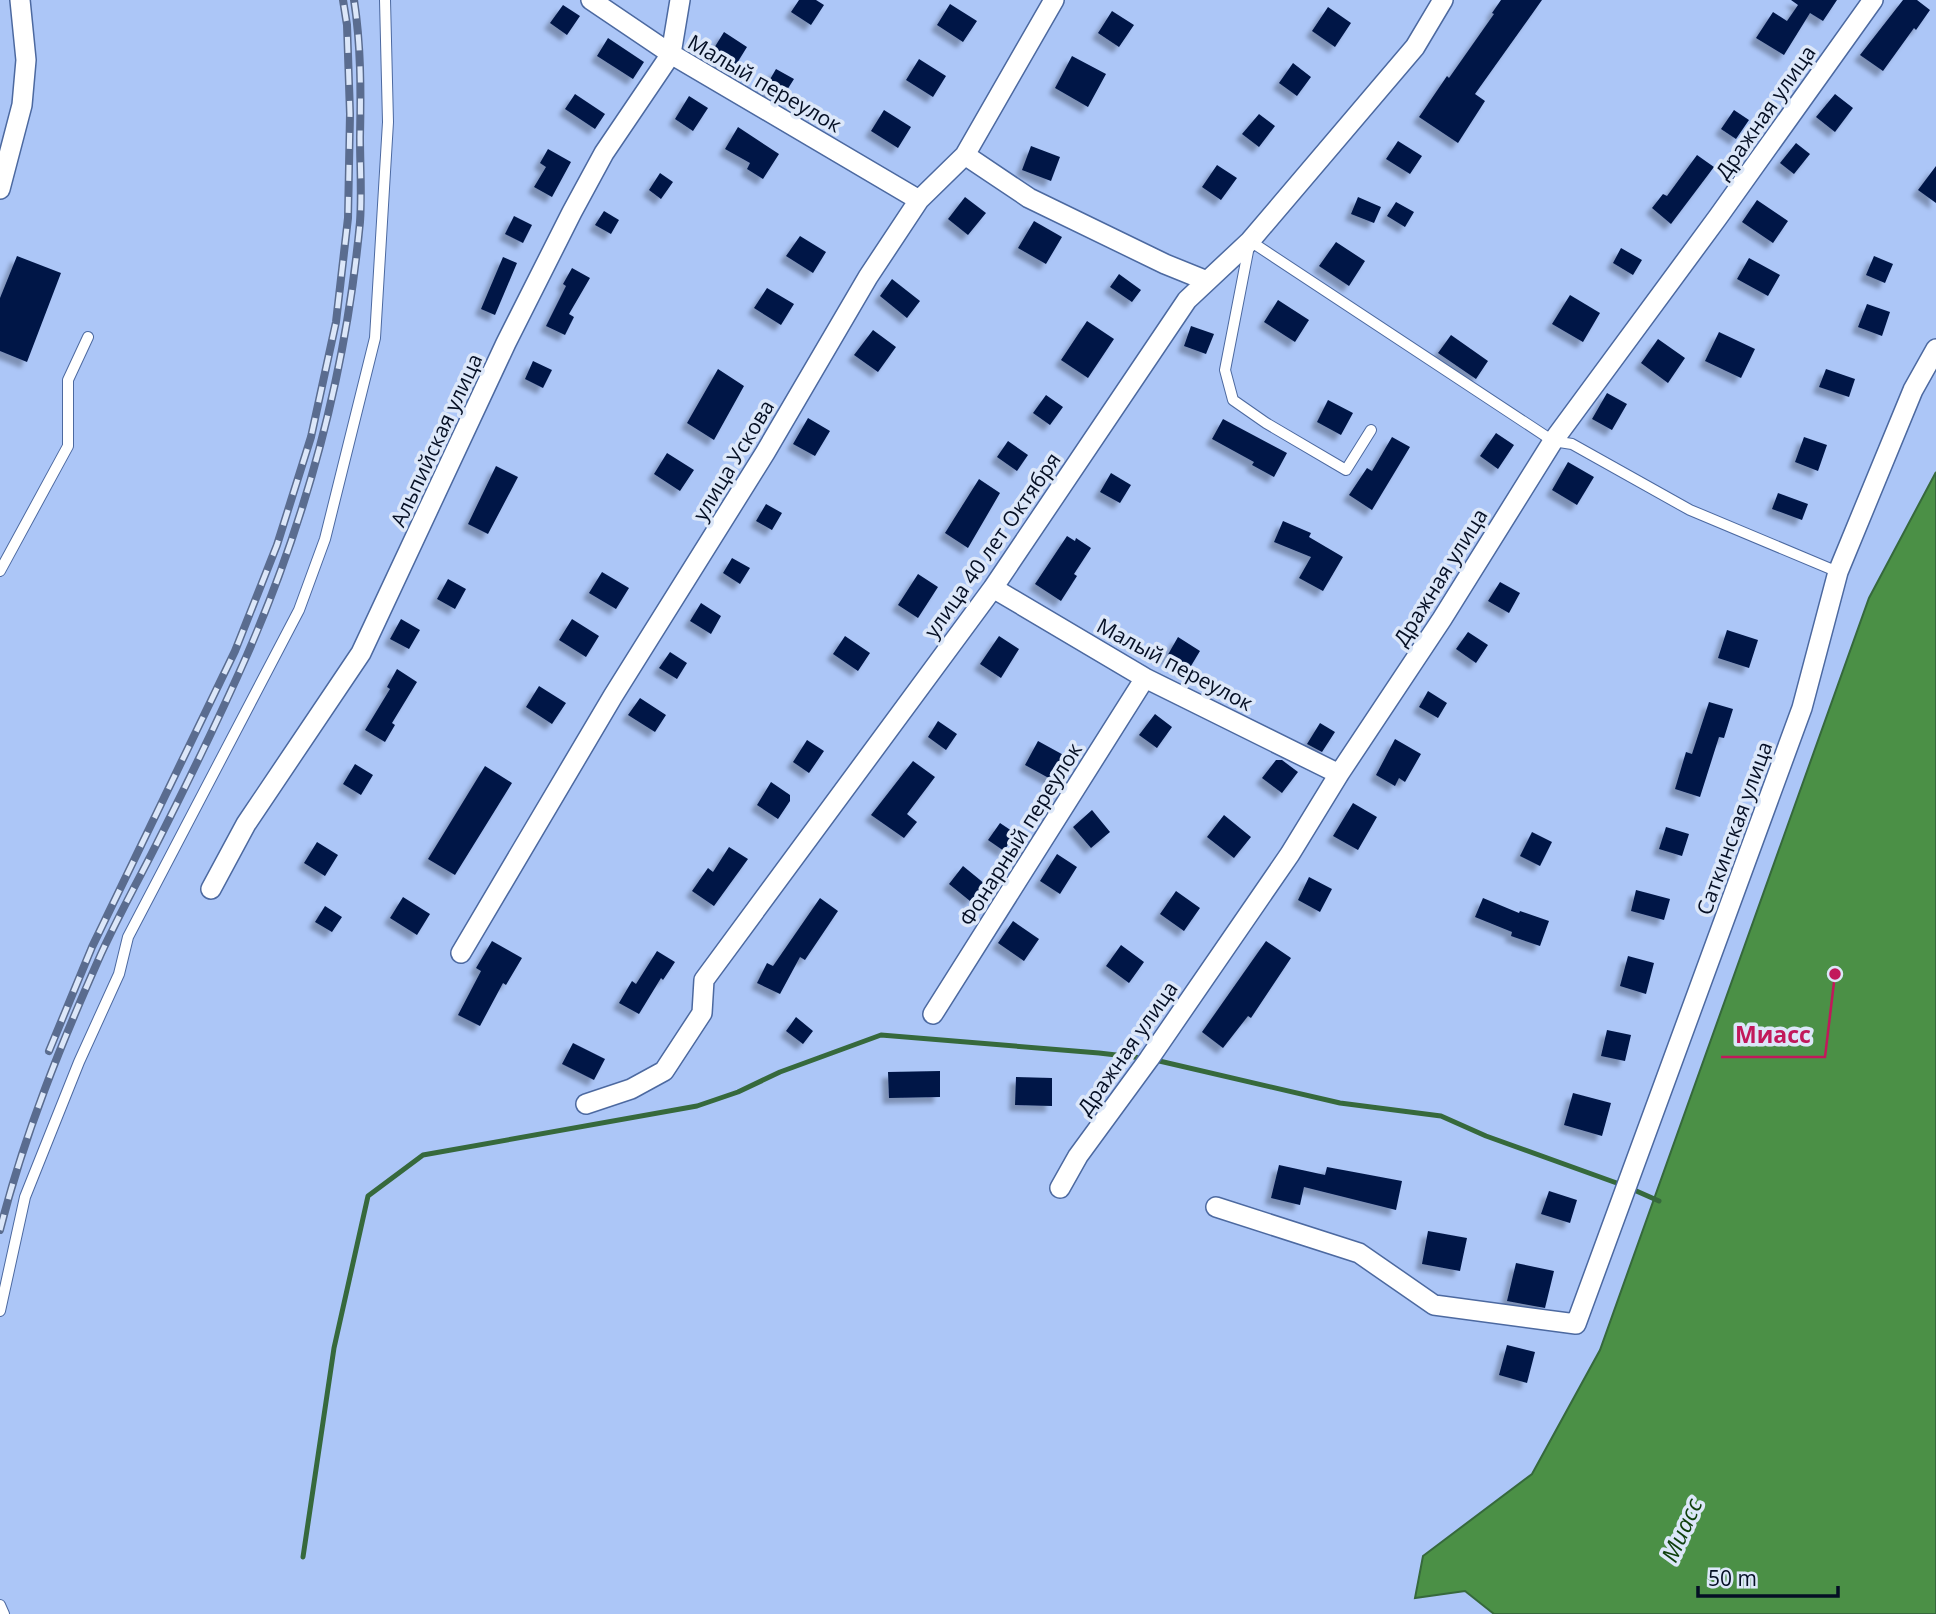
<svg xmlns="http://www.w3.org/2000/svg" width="1936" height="1614" font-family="'Open Sans',sans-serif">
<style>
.water{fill:#4b9046;stroke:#36693c;stroke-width:2}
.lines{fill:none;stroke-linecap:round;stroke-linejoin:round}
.stream{stroke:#36693c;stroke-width:5}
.building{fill:#031747;filter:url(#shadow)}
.lane-casing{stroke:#4c69a0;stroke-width:12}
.street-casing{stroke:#4c69a0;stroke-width:22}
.lane{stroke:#fff;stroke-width:10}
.street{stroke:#fff;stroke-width:19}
.rail-casing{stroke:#5a6c8f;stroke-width:8}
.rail{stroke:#dce7f9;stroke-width:5;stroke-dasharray:16;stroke-linecap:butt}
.labels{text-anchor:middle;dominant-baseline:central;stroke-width:7;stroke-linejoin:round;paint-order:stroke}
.street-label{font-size:21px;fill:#050f24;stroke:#dce7f9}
.water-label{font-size:23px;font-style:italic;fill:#0e3f0b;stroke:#dce7f9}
.leader{fill:none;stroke:#c2185b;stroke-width:2.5}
.callout-dot{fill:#c2185b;stroke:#dce7f9;stroke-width:2.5}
.callout-label{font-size:23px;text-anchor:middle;font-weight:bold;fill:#c2185b;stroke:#dce7f9;stroke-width:7;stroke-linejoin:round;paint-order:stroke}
</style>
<defs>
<filter id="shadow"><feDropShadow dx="-6" dy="6" stdDeviation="2" flood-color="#0004"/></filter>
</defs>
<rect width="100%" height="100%" fill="#acc6f7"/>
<path class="water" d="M1936 472V1614H1494L1465 1591 1415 1598 1423 1556 1532 1474 1600 1350 1869 598Z"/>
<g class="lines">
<path class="stream" d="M1155 1060 1340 1103 1441 1116 1486 1136 1625 1186 1659 1201
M303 1557 334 1348 368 1196 423 1155 697 1106 738 1092 780 1072 881 1035 1099 1053 1142 1058"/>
</g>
<path class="building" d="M799 0H816L824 5 811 25 791 12Z
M1501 0H1542L1475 94 1485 101 1458 143 1419 117 1447 76 1449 78 1494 14 1492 13Z
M1791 0H1837L1823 21 1810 13 1784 55 1756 38 1773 12 1787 21 1798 5Z
M1903 0H1917L1930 10 1916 30 1914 28 1883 71 1860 55Z
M950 4 977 21 963 42 937 25Z
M563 5 580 16 567 35 550 23Z
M1328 7 1351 23 1335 47 1312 31Z
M1112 11 1134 25 1119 47 1098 33Z
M724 32 747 47 734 68 711 53Z
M608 38 644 62 633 79 597 56Z
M1072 56 1106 74 1088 107 1055 88Z
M919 59 946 76 933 97 906 80Z
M1293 63 1311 77 1297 96 1279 83Z
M776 69 794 79 782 98 765 88Z
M575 94 605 114 595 129 565 109Z
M1835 94 1853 108 1835 132 1816 117Z
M689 96 708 108 693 131 675 119Z
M884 110 911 127 898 148 871 131Z
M1734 110 1749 120 1736 139 1721 129Z
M1259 114 1275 126 1259 147 1242 134Z
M738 127 779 154 763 179 747 169 750 163 725 149Z
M1398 141 1422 156 1410 174 1386 159Z
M1796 143 1810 154 1794 174 1780 163Z
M1031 146 1060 157 1051 181 1022 170Z
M548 149 571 162 552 197 534 187 546 167 540 163Z
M1697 155 1714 167 1671 224 1652 208 1663 194 1667 196Z
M1217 165 1237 178 1221 200 1202 187Z
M1936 166V203L1918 190Z
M660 173 673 182 661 199 649 190Z
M965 197 986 213 968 235 948 219Z
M1358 197 1381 207 1374 223 1351 214Z
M1757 200 1788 221 1773 243 1742 222Z
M1396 202 1414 212 1405 227 1387 216Z
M604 211 619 220 611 234 595 225Z
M514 216 532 225 523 243 505 234Z
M1034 221 1062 237 1046 264 1018 248Z
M800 236 826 252 813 273 786 256Z
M1336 242 1365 261 1349 286 1319 266Z
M1621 248 1642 260 1633 275 1613 263Z
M17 256 61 273 27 362 0 351V298Z
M1874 256 1893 264 1885 283 1866 275Z
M503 257 517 263 495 315 481 309Z
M1749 258 1780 275 1768 296 1737 279Z
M572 268 590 278 569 314 574 317 565 335 546 326 566 286 563 284Z
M1119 274 1141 290 1132 302 1110 287Z
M892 279 920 301 907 318 880 296Z
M767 288 794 304 781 325 754 308Z
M1570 295 1600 313 1583 342 1552 324Z
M1278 300 1309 320 1295 342 1264 322Z
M1867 304 1890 312 1882 336 1858 327Z
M1087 321 1114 339 1088 378 1061 360Z
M1191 326 1214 334 1206 354 1184 346Z
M873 330 896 347 878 372 854 355Z
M1719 332 1755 349 1741 378 1705 361Z
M1451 335 1488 361 1476 379 1438 353Z
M1658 339 1685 358 1668 383 1641 363Z
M533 361 552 370 543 388 525 379Z
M718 369 744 386 714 440 687 423Z
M1826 369 1855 379 1849 397 1819 387Z
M1607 393 1627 404 1612 430 1592 419Z
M1046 395 1063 407 1050 425 1033 413Z
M1328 400 1353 413 1341 435 1317 422Z
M808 418 830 431 815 456 793 444Z
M1223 419 1287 453 1274 477 1252 465 1254 462 1212 439Z
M1496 433 1514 445 1498 469 1480 456Z
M1392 437 1410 447 1372 510 1349 495 1367 468 1372 471Z
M1804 437 1827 445 1818 471 1795 462Z
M1008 441 1028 455 1017 471 997 457Z
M667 453 694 470 680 491 654 474Z
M1568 462 1594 477 1577 505 1552 490Z
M496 466 518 477 488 534 468 524Z
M1111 473 1131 485 1120 503 1100 492Z
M979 479 1000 493 968 548 945 533Z
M1778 493 1808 504 1802 520 1772 509Z
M766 504 782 513 772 530 756 521Z
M1283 521 1311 533 1309 537 1343 557 1323 591 1299 578 1311 557 1274 542Z
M1067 536 1075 541 1076 538 1091 548 1074 574 1077 576 1061 601 1035 584Z
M732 558 750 568 740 584 723 573Z
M602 572 629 588 616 609 589 593Z
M918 574 938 587 918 618 898 605Z
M448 579 466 589 455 609 437 599Z
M1500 582 1520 593 1509 613 1488 601Z
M701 603 721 616 711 634 690 621Z
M401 619 420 630 409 649 390 639Z
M572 619 599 636 586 657 559 640Z
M1727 630 1758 640 1749 668 1718 658Z
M1468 632 1488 645 1476 663 1456 649Z
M845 636 870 653 858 671 833 654Z
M999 636 1019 649 1001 678 980 664Z
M1178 637 1200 651 1188 671 1166 658Z
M670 652 687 663 677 679 659 668Z
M397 669 417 682 392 723 395 725 385 742 365 730 390 689 387 687Z
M539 686 566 703 552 724 526 707Z
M1428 691 1447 703 1438 718 1419 707Z
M640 698 666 715 655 732 628 715Z
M1709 702 1733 709 1724 738 1719 737 1700 797 1675 789 1686 752 1692 754Z
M1155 714 1172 727 1157 748 1139 735Z
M938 721 957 734 946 750 928 737Z
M1320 723 1335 732 1322 752 1307 744Z
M1395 739 1421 754 1405 782 1399 778 1395 786 1376 775Z
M807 740 824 751 809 773 793 762Z
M1038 741 1069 758 1056 782 1025 765Z
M1276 760H1282L1298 772 1282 793 1262 778Z
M913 761 935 777 907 814 917 822 904 838 871 815Z
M355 764 373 775 361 795 343 784Z
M485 766 512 783 455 875 428 859Z
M771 782 790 795V801L778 819 757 805Z
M1353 803 1377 817 1358 850 1333 836Z
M1092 810 1110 832 1091 848 1073 827Z
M1224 815 1251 837 1234 858 1207 837Z
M1000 823 1015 833 1004 851 988 840Z
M1666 827 1689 834 1682 856 1659 849Z
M1532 832 1552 842 1540 866 1520 856Z
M317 842 338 855 325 876 304 863Z
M729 847 748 859 714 906 692 891 708 868 713 872Z
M1057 854 1077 867 1060 894 1040 881Z
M963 866 985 884 970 901 949 884Z
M1309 877 1332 889 1320 912 1298 900Z
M1636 890 1670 899 1664 920 1631 911Z
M1176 891 1200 908 1184 931 1160 914Z
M403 897 430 914 417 935 390 918Z
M820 898 838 911 805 960 800 957 780 994 757 983 767 963 773 966Z
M1483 898 1519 913 1520 911 1549 921 1540 946 1511 936 1512 932 1475 917Z
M325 906 342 917 332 932 315 922Z
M1013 921 1039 939 1024 961 998 943Z
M492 941 522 958 506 985 503 983 480 1026 458 1015 481 971 476 968Z
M1266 941 1291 958 1251 1018 1248 1016 1223 1048 1202 1032Z
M1121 945 1144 962 1129 983 1106 966Z
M657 951 675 962 663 980 661 978 639 1014 619 1003 632 981 636 984Z
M1628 956 1654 963 1646 994 1620 986Z
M796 1017 813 1031 803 1044 786 1031Z
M1607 1030 1631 1035 1625 1061 1601 1056Z
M573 1043 605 1059 594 1080 562 1064Z
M940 1071V1097L889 1098 888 1072Z
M1016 1077 1052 1078V1106L1015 1105Z
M1573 1093 1611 1103 1602 1136 1564 1125Z
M1279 1165 1325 1175 1327 1167 1402 1181 1396 1210 1304 1187 1300 1205 1271 1198Z
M1549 1191 1577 1200 1570 1223 1541 1214Z
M1428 1231 1467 1238 1460 1271 1422 1264Z
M1516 1263 1554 1271 1545 1308 1507 1301Z
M1507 1345 1535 1352 1527 1383 1499 1375Z"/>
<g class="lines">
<g class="lane-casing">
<path id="lane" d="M1371 430 1346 470 1266 423 1233 400 1225 370 1250 241 1553 441 1572 444 1690 510 1838 572
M0 571 68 446V380L88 337
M0 1311 25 1197 79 1062 119 974 128 937 299 610 325 539 375 338 388 122 385 0
M0 1605 4 1614"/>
</g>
<g class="street-casing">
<path id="street" d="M591 0 671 54 919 200
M965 155 1029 198 1165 264 1207 281
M0 189 22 105 26 60 20 0
M993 588 1145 678 1339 774
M211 889 246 824 361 653 506 343 572 212 604 153 671 54 680 0
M461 953 613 696 765 453 868 277 919 200 965 155 1054 0
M933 1014 1145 678
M586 1104 631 1089 664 1071 702 1013 704 980 993 588 1187 300 1250 241 1415 47 1443 0
M1060 1188 1078 1156 1149 1059 1290 854 1339 774 1442 619 1553 441 1718 217 1873 0
M1216 1207 1359 1253 1434 1305 1576 1324 1802 708 1838 572 1913 390 1936 349"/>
</g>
<use href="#lane" class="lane"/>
<use href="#street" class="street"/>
<g class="rail-casing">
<path id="rail" d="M49 1051 92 947 235 651 277 545 311 437 336 322 348 218 350 114 347 25 343 0
M0 1230C24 1135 61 1044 101 954 116 921 134 888 151 855 184 790 217 723 247 655 307 517 346 372 360 222 362 194 360 165 360 137 361 91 361 45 354 0"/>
</g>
<use href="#rail" class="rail"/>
</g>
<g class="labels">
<g class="street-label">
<text transform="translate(765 83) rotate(30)">Малый переулок</text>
<text transform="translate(1765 112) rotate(-55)">Дражная улица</text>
<text transform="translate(436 440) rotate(-65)">Альпийская улица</text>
<text transform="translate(733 460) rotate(-59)">улица Ускова</text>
<text transform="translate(992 545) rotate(-55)">улица 40 лет Октября</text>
<text transform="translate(1440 577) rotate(-58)">Дражная улица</text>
<text transform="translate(1175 664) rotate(28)">Малый переулок</text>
<text transform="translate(1734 828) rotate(-70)">Саткинская улица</text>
<text transform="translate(1020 834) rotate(-58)">Фонарный переулок</text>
<text transform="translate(1127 1048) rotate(-55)">Дражная улица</text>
</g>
<g class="water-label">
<text transform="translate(1681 1530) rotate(-66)">Миасс</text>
</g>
</g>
<path class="leader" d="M1835 974L1825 1057H1721"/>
<circle class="callout-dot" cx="1835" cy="974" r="7"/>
<g class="callout-label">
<text x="1773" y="1043">Миасс</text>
</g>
<path d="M1698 1586v10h140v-10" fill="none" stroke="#050f24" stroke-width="3.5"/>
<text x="1708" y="1586" font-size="21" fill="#050f24" stroke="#dce7f9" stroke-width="5" paint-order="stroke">50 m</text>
</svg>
